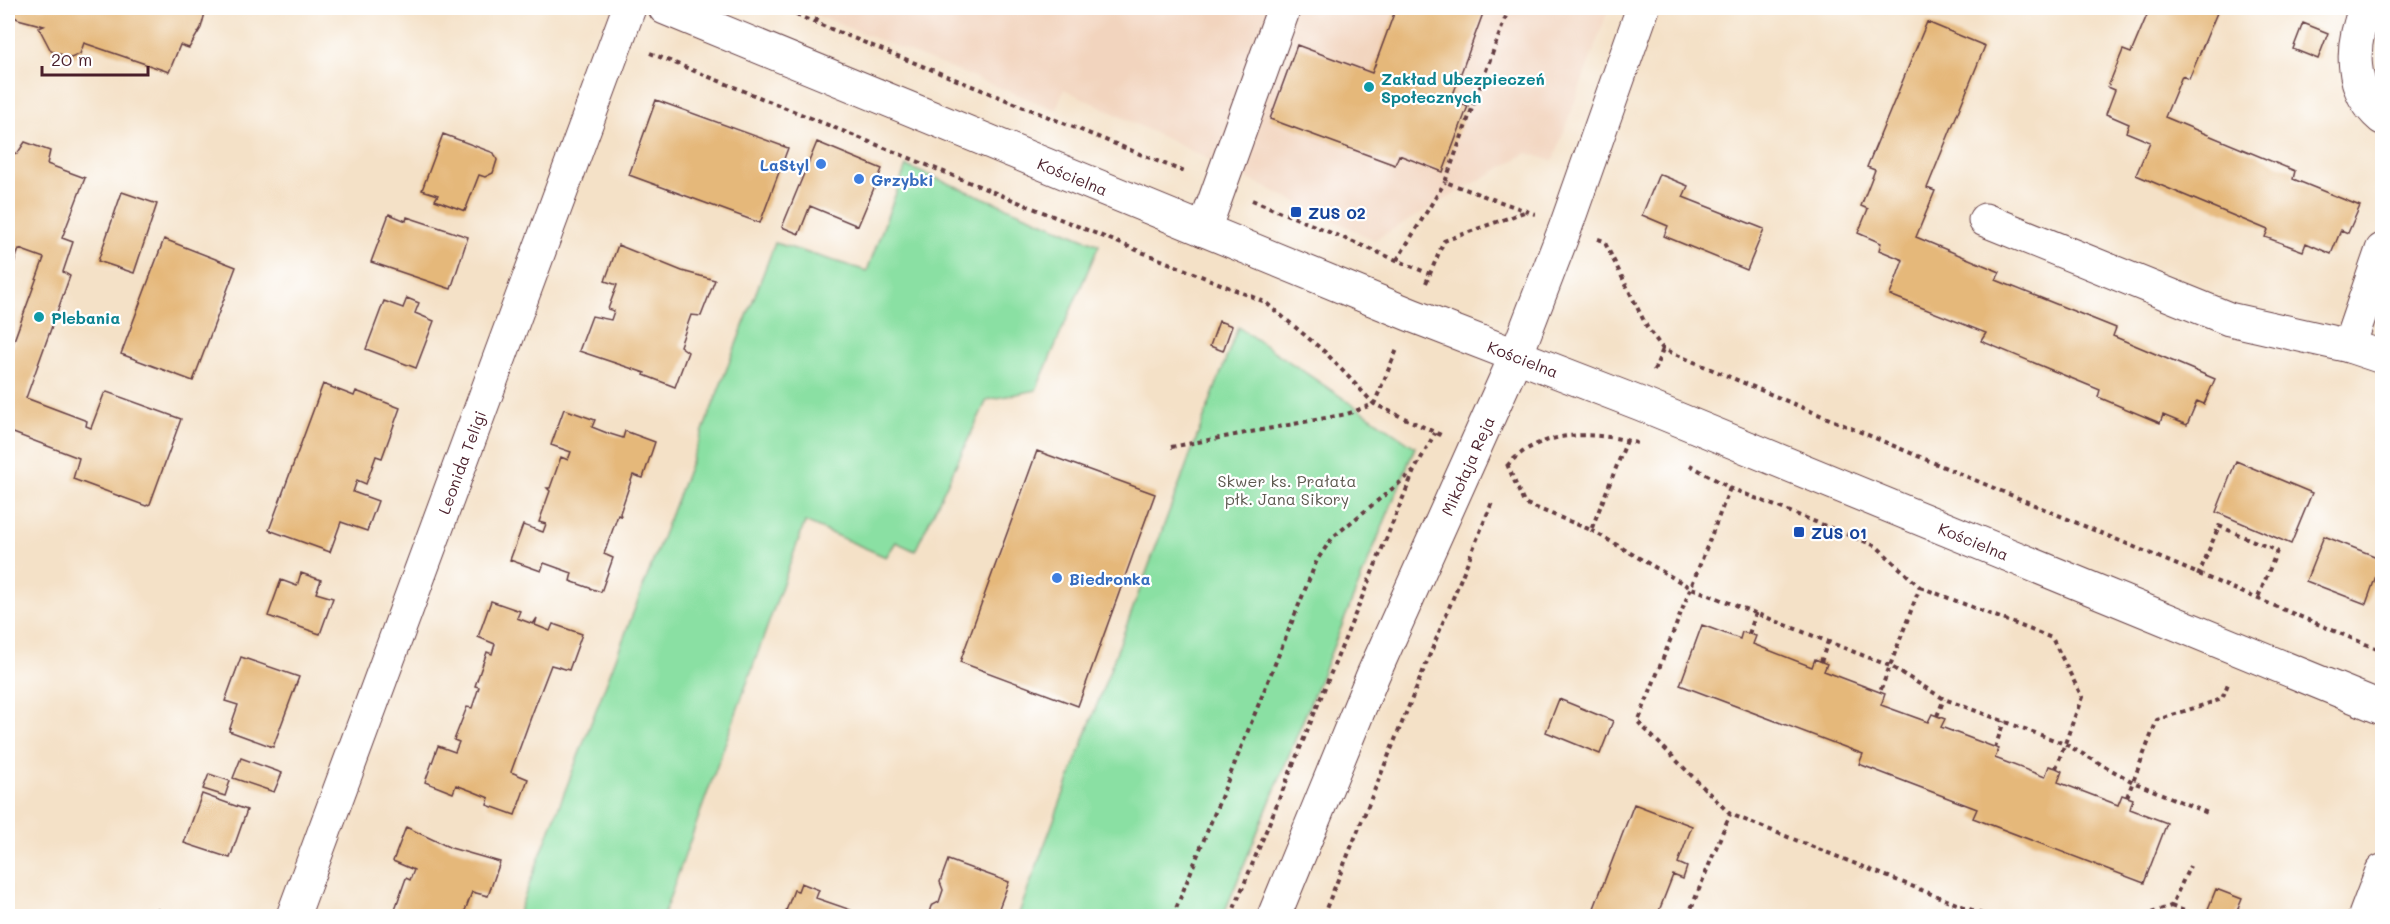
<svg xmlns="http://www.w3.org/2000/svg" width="2390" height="924" font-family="Mali,sans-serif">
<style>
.built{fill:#f2d4be}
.green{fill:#8ae0a3;stroke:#6a8067;stroke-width:1.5}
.building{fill:#e5b87a}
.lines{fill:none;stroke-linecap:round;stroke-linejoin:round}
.minor-casing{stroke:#643c42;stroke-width:35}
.path{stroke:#643c42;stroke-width:4;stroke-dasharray:4.5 4.5;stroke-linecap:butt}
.minor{stroke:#fff;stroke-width:33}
.culture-dot{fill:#0f9aa8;stroke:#fff;stroke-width:2}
.shop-dot{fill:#3f7fe0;stroke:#fff;stroke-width:2}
.transit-dot{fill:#1a4fb4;stroke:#fff;stroke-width:2}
.labels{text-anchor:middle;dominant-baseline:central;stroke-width:4.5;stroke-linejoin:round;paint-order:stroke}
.culture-label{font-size:16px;font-weight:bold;fill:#0d838f;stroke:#fff;text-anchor:start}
.shop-label{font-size:16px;font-weight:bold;fill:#366cbe;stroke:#fff;text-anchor:start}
.street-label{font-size:16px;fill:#4a1f2b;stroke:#fff}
.transit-label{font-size:16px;font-weight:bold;fill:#164399;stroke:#fff;text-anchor:start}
.park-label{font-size:16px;fill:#5d594f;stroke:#fff}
</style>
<rect width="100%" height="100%" fill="#fff"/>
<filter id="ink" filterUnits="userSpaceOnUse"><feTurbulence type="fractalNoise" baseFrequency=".0167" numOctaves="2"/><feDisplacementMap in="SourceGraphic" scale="12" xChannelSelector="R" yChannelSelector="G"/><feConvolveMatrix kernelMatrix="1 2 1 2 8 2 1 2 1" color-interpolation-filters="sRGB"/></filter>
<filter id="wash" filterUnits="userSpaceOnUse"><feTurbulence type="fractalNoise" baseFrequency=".008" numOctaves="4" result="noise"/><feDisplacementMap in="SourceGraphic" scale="24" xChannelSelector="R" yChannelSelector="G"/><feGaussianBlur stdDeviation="1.35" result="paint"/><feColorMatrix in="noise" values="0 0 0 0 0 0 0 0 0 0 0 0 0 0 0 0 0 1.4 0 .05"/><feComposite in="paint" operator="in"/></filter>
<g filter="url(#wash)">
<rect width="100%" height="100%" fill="#f4e1c7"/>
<path class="built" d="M799 8H1609L1553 161 1527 153 1374 240 1064 89 1056 110Z"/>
<path class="green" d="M906 166 1099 245 1036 390 987 400 915 551 896 542 886 557 805 522 663 916H517L775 243 867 271Z
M1238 327 1415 447 1223 916H1018Z"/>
<g id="blocks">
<path class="building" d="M8 8H204L205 13 201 28 189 48 180 45 169 72 84 43 80 54 71 58 51 51 39 28 44 26 18 19 8 13Z
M1396 8H1485L1451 100 1468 106 1443 172 1399 155 1395 165 1270 119 1297 45 1372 73Z
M2150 8H2219L2189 79 2182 76 2165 117 2295 171 2293 179 2360 206 2348 233 2341 230 2331 254 2306 243 2303 251 2265 237 2268 230 2136 175 2150 142 2126 132 2129 124 2106 114 2115 90 2108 87 2123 50 2131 53Z
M1927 22 1985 46 1927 188 1935 191 1916 237 2000 272 1996 280 2116 328 2113 336 2215 379 2204 404 2197 401 2187 425 2163 415 2160 423 2098 397 2100 390 1981 341 1986 333 1890 295 1903 260 1879 250 1881 243 1858 233 1868 209 1861 206 1875 170 1867 167Z
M2303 23 2328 33 2318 59 2293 49Z
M656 100 788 148 760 223 629 175Z
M443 134 494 153 497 160 493 173 485 177 479 175 465 211 435 200 438 195 422 190Z
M25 142 50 151 47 164 85 178 62 238 73 242 63 272 70 276 26 398 87 421 86 426 91 428 104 394 107 392 181 419 150 504 146 506 73 479 79 458 8 431V357L44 258 19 249 15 261H8V150L17 154Z
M817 142 882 169 858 226 810 206 799 234 782 227Z
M1659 174 1688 186 1683 197 1764 229 1747 270 1664 236 1668 226 1642 215Z
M122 192 157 204 134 273 98 261Z
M389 214 406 221 407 217 468 237 451 289 371 262Z
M164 239 236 267 193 381 121 354Z
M618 245 682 271 715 280 701 316 691 315 680 346 688 352 675 387 644 375 645 373 579 351 592 316 611 320 614 311 608 309 617 285 605 281Z
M407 298 419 303 415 313 434 321 416 368 366 349 384 301 403 308Z
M1219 321 1232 326 1223 351 1210 346Z
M323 384 354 396 356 391 400 408 382 458 376 456 366 484 357 480 353 492 378 501 367 531 341 522 330 552 269 530Z
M564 409 595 420 592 427 607 433 623 438 625 431 655 442 643 478 633 475 620 513 621 516 618 515 604 554 613 558 601 592 570 581 572 573 544 563 541 571 510 560 523 525 543 532 546 524 539 522 550 491 547 488H550L561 457 568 460 571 452 551 445Z
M1037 451 1155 494 1078 706 960 662Z
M2236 461 2312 493 2291 544 2216 512Z
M2324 536 2382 559 2366 604 2306 581Z
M301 573 321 580 316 593 333 598 320 634 268 616 281 580 297 586Z
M491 601 520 611 517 618 533 624 537 618 535 625 550 631 553 624 582 634 569 670 551 665 531 717 511 772 528 779 515 815 487 805 489 798 472 791 456 785 453 793 425 782 438 746 455 752 459 742 454 740 467 707 472 708 479 687 475 686 487 652 492 654 495 644 478 637Z
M1702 625 1740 639 1742 632 1756 636 1753 644 1812 667 1815 659 1827 664 1824 671 1885 694 1881 705 1928 722 1932 714 1937 716 1945 719 1941 727 1999 749 1995 758 2045 777 2049 766 2056 768 2062 771 2058 782 2118 805 2122 795 2133 799 2130 809 2167 823 2144 883 1973 818 1977 809 1859 764 1863 754 1680 685Z
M241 657 299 677 273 747 229 731 238 705 225 701Z
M1559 699 1613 721 1600 754 1546 732Z
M241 758 282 773 274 792 233 778Z
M209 774 230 781 225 796 203 789Z
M202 794 247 810 230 858 184 843Z
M1634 804 1692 826 1678 863 1687 867 1683 879 1673 875 1657 916H1591Z
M406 827 451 848 500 862 488 896 472 892 463 916H397L398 913 394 912 406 878 410 880 414 870 393 861Z
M948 860 1009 882 996 916H928L931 906 939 902 943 890 940 882Z
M801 883 819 890 816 898 851 910 853 916H784L794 890 798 891Z
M2216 889 2242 899 2235 916 2206 914Z
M158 909 178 916H155Z"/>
</g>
</g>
<g filter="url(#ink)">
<use href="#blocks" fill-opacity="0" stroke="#643c42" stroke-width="1.5"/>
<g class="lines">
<g class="minor-casing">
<g id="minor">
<path id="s1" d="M665 8 1411 315 1641 404 2382 708"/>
<path d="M2366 8C2350 45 2349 90 2382 118"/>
<path d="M1985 220 2229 319 2349 346 2382 357"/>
<path d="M1204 230 1284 8"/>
<path d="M2349 346 2382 250"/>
<path id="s2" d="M293 916 629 8"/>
<path id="s3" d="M1274 916 1373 675 1516 356 1566 226 1643 8"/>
<path d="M2365 916 2382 871"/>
</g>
</g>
<path class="path" d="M779 8 1187 173
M1509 8 1445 182 1535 214
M816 22 821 8
M650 53 1265 302 1325 352 1374 404 1443 436
M1252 200 1430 274
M1598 239 1604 241 1647 327 1663 349 2382 651
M1397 260 1445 182
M1426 283 1444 241 1527 211
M1654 371 1663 349
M1171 447 1347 414 1374 404 1398 347
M1507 464 1524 503 1591 530 1628 438
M1690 465 1730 488 1876 546 1920 587 1880 692
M1507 466C1539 429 1594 431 1637 443
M1730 488 1638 722 1730 814 1987 916
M1591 530 1689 587 1890 666 1944 699 2065 744 2133 782 2210 814
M2198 576 2219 526 2277 551 2257 600
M1920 587 2052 638 2082 697 2056 768
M1749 634 1756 613
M1821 662 1828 641
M1937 716 1944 699
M1995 748 2004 721
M2127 797 2157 720 2222 699 2229 681
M2171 906 2199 916
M1173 916 1317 560 1333 537 1414 471
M1231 916 1414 471 1435 433
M1323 916 1493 500
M1688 916 1730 814
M2143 916 2171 906 2190 866"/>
<use href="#minor" class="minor"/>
</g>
</g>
<g class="culture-dot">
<circle cx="1369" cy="87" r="6"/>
<circle cx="39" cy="317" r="6"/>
</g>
<g class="shop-dot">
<circle cx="821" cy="164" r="6"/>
<circle cx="859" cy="179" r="6"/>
<circle cx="1057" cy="578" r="6"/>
</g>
<g class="transit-dot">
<rect x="1290" y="206" width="12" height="12" rx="3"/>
<rect x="1793" y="526" width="12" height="12" rx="3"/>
</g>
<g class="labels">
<g class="culture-label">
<text x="1381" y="78">Zakład Ubezpieczeń<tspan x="1381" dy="18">Społecznych</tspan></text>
<text x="51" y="317">Plebania</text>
</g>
<g class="shop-label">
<text x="809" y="164" text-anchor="end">LaStyl</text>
<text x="871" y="179">Grzybki</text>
<text x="1069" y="578">Biedronka</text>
</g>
<g class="street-label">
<text stroke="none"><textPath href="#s1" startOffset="441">Kościelna</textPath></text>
<text stroke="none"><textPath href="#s1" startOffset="927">Kościelna</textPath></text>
<text stroke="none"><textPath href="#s2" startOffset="484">Leonida Teligi</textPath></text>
<text stroke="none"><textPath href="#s3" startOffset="490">Mikołaja Reja</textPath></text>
<text stroke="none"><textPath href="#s1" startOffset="1413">Kościelna</textPath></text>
</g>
<g class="transit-label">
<text x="1308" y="212">ZUS 02</text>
<text x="1811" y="532">ZUS 01</text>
</g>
<g class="park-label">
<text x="1287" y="480">Skwer ks. Prałata<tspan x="1287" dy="18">płk. Jana Sikory</tspan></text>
</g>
</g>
<rect width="2390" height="924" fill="none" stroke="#fff" stroke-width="30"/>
<path d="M42 66v9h106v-9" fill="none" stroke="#4a1f2b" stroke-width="3"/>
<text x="51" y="66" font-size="18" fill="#4a1f2b" stroke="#ffffff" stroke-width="4.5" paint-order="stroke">20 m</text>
</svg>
